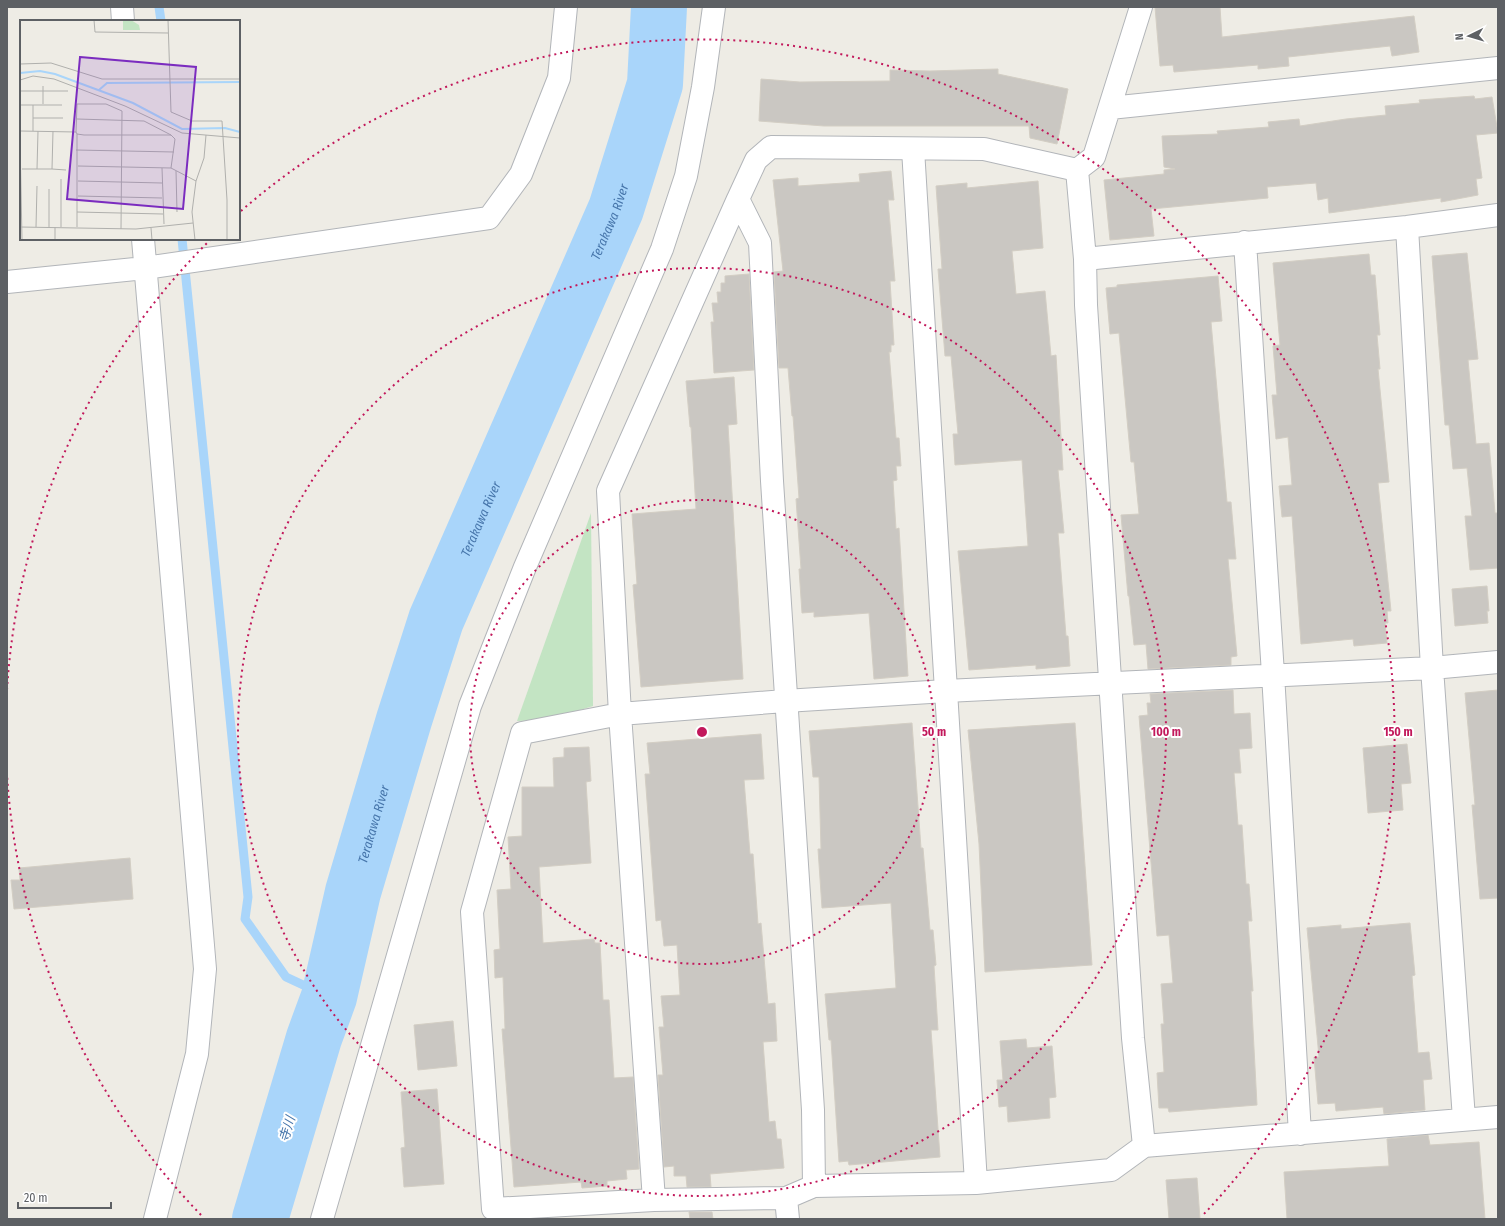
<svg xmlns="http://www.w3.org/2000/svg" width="1505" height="1226" font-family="'Fira Sans Condensed','Noto Sans JP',sans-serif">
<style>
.green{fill:#c3e4c3}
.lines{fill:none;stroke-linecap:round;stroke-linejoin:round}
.stream{stroke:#a9d5fa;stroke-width:9}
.river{stroke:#a9d5fa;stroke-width:56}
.building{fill:#cac7c2;stroke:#d3cec4}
.minor-casing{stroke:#b2b5b9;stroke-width:24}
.minor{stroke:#fff;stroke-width:22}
.ring{fill:none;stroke:#c2185b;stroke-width:2;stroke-dasharray:2 4}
.labels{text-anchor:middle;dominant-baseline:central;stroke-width:4;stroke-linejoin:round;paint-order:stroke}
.water-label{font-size:13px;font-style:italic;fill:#4776ab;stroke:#fff}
.inset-river{fill:none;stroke:#a9d5fa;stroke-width:2}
.inset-road{fill:none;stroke:#b0b0ad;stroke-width:1}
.view{fill:#7b2cbf;fill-opacity:0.15;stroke:#7b2cbf;stroke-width:2}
.inset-edge{fill:none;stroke:#5d6064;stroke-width:2}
.centre{fill:#c2185b;stroke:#fff;stroke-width:2}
.ring-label{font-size:12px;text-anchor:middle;font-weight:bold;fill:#c2185b;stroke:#fff;stroke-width:4;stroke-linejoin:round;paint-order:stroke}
</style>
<rect width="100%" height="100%" fill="#eeece5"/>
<path class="green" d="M591 513 593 706 548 720 517 721Z"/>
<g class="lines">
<path class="stream" d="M159 7 161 21
M182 239 248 897 245 919 286 977 329 997"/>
<path class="river" id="s1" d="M260 1219 314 1038 329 997 353 892 404 720 436 620 616 209 655 84 659 7"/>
</g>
<path class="building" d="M1155 7H1220L1222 37 1414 16 1419 52 1392 56 1390 46 1288 57 1289 66 1258 69V65L1174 72 1173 65 1160 66Z
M998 69V74L1068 89 1057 144 1030 138 1029 126H824L759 121 761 79 800 82 890 81V70L930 71Z
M1474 96 1475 99 1492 97 1498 133 1476 135 1482 178 1476 179 1478 195 1441 202V198L1329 213 1328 198 1318 200 1316 183 1267 187 1268 198 1151 209 1154 236 1110 240 1104 180 1164 174V170L1175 169 1164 167 1162 136 1218 134 1217 131 1269 127 1268 122 1299 119 1300 126 1346 119 1386 115 1385 106 1420 103 1419 100Z
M891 171 894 200H888L895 281H890L894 345H891V352H889L896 438H899L901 466H896L897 480 893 481 896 529 899 528 908 676 874 679 869 613 814 617V612L802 613 799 569H801L796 499 799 498 793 416H792L788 368H779L774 272 783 271 773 180 798 178V186L860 182 859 174Z
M1038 181 1043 248 1012 251 1016 294 1045 291 1051 356 1056 355 1063 470H1058L1064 533H1058L1066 636H1068L1070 666 1036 669V665L969 670 958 551 1028 546 1022 460 955 465 953 434H958L951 356H945L938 269H942L936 186 967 183V188Z
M1467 253 1478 359 1468 360 1476 444 1489 443 1495 513H1498V568L1470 570 1465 516H1472L1467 468 1453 469 1449 425H1445L1432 256Z
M1369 254 1371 275H1375L1380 335H1377L1380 369H1378L1389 482 1378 483 1391 611H1387L1388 623H1385L1387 643 1354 646 1353 639 1301 644 1292 516 1282 517 1279 486 1292 485 1288 437 1276 439 1272 395H1277L1273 346 1280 345 1273 263Z
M749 274 754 370 714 373 711 322H714L712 303H718L717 292H721V283H725V276Z
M1218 276 1222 321 1211 322 1227 502H1231L1236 559H1228L1237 656 1231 657V665L1148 669 1146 644 1134 645 1129 596H1128L1121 515 1139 514 1134 462H1131L1119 333 1110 334 1106 288 1117 287V285Z
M734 377 737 424 728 425 743 679 641 687 633 585 637 584 632 514 696 509 691 427H690L686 381Z
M1487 586 1489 611H1487L1488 623 1455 626 1452 589Z
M1233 690 1234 714 1250 713 1252 748 1239 749 1241 773H1234L1238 825H1242L1246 884H1249L1252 921H1248L1253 991H1251L1257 1105 1169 1112 1168 1108H1159L1157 1073 1164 1072 1161 1024H1164L1161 984 1173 983 1169 935 1157 936 1139 716 1148 715 1147 703H1151L1150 694Z
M1498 690V898L1480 899 1472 805H1475L1465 693Z
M912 723 921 848H923L930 930H933L936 965 934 966 938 1030H931L940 1157 849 1165 848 1161 839 1162 831 1040H829L825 994 896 988 891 903 822 908 818 849H821L819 777H813L809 731Z
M1075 723 1092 965 985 972 979 844 968 730Z
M761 734 764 779 744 780 750 854H753L758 924 761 923 768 1004 775 1003 777 1041 763 1042 769 1122 775 1121 777 1139H781L784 1168 710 1174 711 1187H687L686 1176H674V1166L664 1167 658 1075H663L659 1027H664L661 996 680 995 677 945 664 946 661 920 656 921 645 774H650L647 743Z
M1407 744 1411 783 1401 784 1403 810 1368 813 1363 748Z
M589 747 591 781 586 782 591 863 539 867 543 943 594 939 595 943H600L603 1000H609L614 1078 633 1077 639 1169 626 1170 627 1179 607 1181V1186L582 1188 581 1182 514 1187 502 1029H505L503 977 495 978 494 950 500 949 497 890 511 889 508 837 522 836V787H554L553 758 564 757V748Z
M130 858 133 899 14 909 11 880H20L19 868Z
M1410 923 1415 975 1412 976 1418 1053 1429 1052 1432 1079 1423 1080 1425 1110 1384 1114 1383 1107 1336 1111 1335 1103 1318 1104 1314 1057H1319L1307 928 1341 925V929Z
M453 1021 457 1066 418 1070 414 1025Z
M1026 1039 1027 1048 1052 1046 1056 1097 1049 1098 1050 1118 1008 1122 1007 1106 999 1107 997 1080H1003L1000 1041Z
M437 1089 444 1184 404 1187 401 1148 405 1147 401 1092Z
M1428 1135 1430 1145 1479 1142 1485 1219H1287L1284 1172 1389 1166 1387 1139Z
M1197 1178 1200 1219H1169L1166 1180Z
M689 1212H712L713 1219H690Z"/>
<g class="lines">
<g class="minor-casing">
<path id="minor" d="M122 7 123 21
M1141 7 1094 157 1077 170 984 149 771 147 756 160 738 199 760 243 772 481 813 1110 814 1186 786 1198 654 1200 493 1209 472 912 522 733 620 714 785 701 946 691 1432 668 1498 662
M1110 108 1498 68
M913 149 976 1183
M1077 170 1085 259 1086 305 1133 1038 1144 1146
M1407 227 1432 668 1464 1119
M143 239 205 969 197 1054 155 1219
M1245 242 1273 674 1300 1134
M1085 259 1407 227 1498 215
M7 282 145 268 489 218 521 174 559 78 566 7
M814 1186 976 1183 1111 1170 1144 1146 1498 1117
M786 1198 788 1219
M654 1200 620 714 608 491 738 199
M322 1219 470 706 525 567 662 249 686 176 703 87 714 7"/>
</g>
<use href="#minor" class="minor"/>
</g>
<g class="ring">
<circle cx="702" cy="732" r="232"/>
<circle cx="702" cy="732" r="464"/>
<path d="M201 1215A696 696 0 0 1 7 774M7 690A696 696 0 0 1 210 240M241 211A696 696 0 0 1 1203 1215"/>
</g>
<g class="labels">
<g class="water-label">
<text stroke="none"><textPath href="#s1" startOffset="1059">Terakawa River</textPath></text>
<text stroke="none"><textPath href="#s1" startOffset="735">Terakawa River</textPath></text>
<text stroke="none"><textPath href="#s1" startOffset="411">Terakawa River</textPath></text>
<text transform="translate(287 1129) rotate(-73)">寺川</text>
</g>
</g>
<g transform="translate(20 20)">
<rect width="220" height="220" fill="#eeece5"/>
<path d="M103 0H111L119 5 120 10H103Z" fill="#c3e4c3"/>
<path class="inset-river" d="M0 53 20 51 35 54 113 83 162 109 205 108 220 112M79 70 87 63 220 62"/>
<path class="inset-road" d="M74 0 75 12 148 13M148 0 151 92 172 101H202L207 180V220M0 44 31 43 82 59H220M0 60 13 56 34 59 105 86 162 113 220 118M0 71H48M23 84V66M0 85H42M13 85V111M13 98H43M57 99 124 101 151 115M0 111 56 112 57 114 64 115H151L155 119 151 148M56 112 57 84H86L102 91 101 209M57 114V207M0 120 2 220M56 130 154 132M58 146 151 148 176 161M142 148 144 204M2 149H32L33 111M17 149 18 111M32 149 46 150M156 151 157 192M58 161 142 163M58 176 142 178M57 192 143 194M0 207 116 209 173 203M16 207 17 166M29 207V169M35 207V220M41 207V159M131 208 132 220M175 220 172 192 176 161 184 138 186 115"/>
<path class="view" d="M60 37 176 47 163 189 47 179Z"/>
<rect width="220" height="220" class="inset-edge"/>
</g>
<circle cx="702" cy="732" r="6" class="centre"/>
<g class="ring-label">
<text x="934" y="736">50 m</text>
<text x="1166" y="736">100 m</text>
<text x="1398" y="736">150 m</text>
</g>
<rect width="1505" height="1226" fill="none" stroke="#5d6064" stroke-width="16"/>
<g transform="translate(1469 36) rotate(265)" stroke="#ffffff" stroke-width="3" paint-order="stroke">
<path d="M0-3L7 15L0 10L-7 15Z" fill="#5d6064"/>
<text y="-6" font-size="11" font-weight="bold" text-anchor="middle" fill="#5d6064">N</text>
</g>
<path d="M18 1202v6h93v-6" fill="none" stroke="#5d6064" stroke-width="2"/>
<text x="24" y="1202" font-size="12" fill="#5d6064" stroke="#ffffff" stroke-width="3" paint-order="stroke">20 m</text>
</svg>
